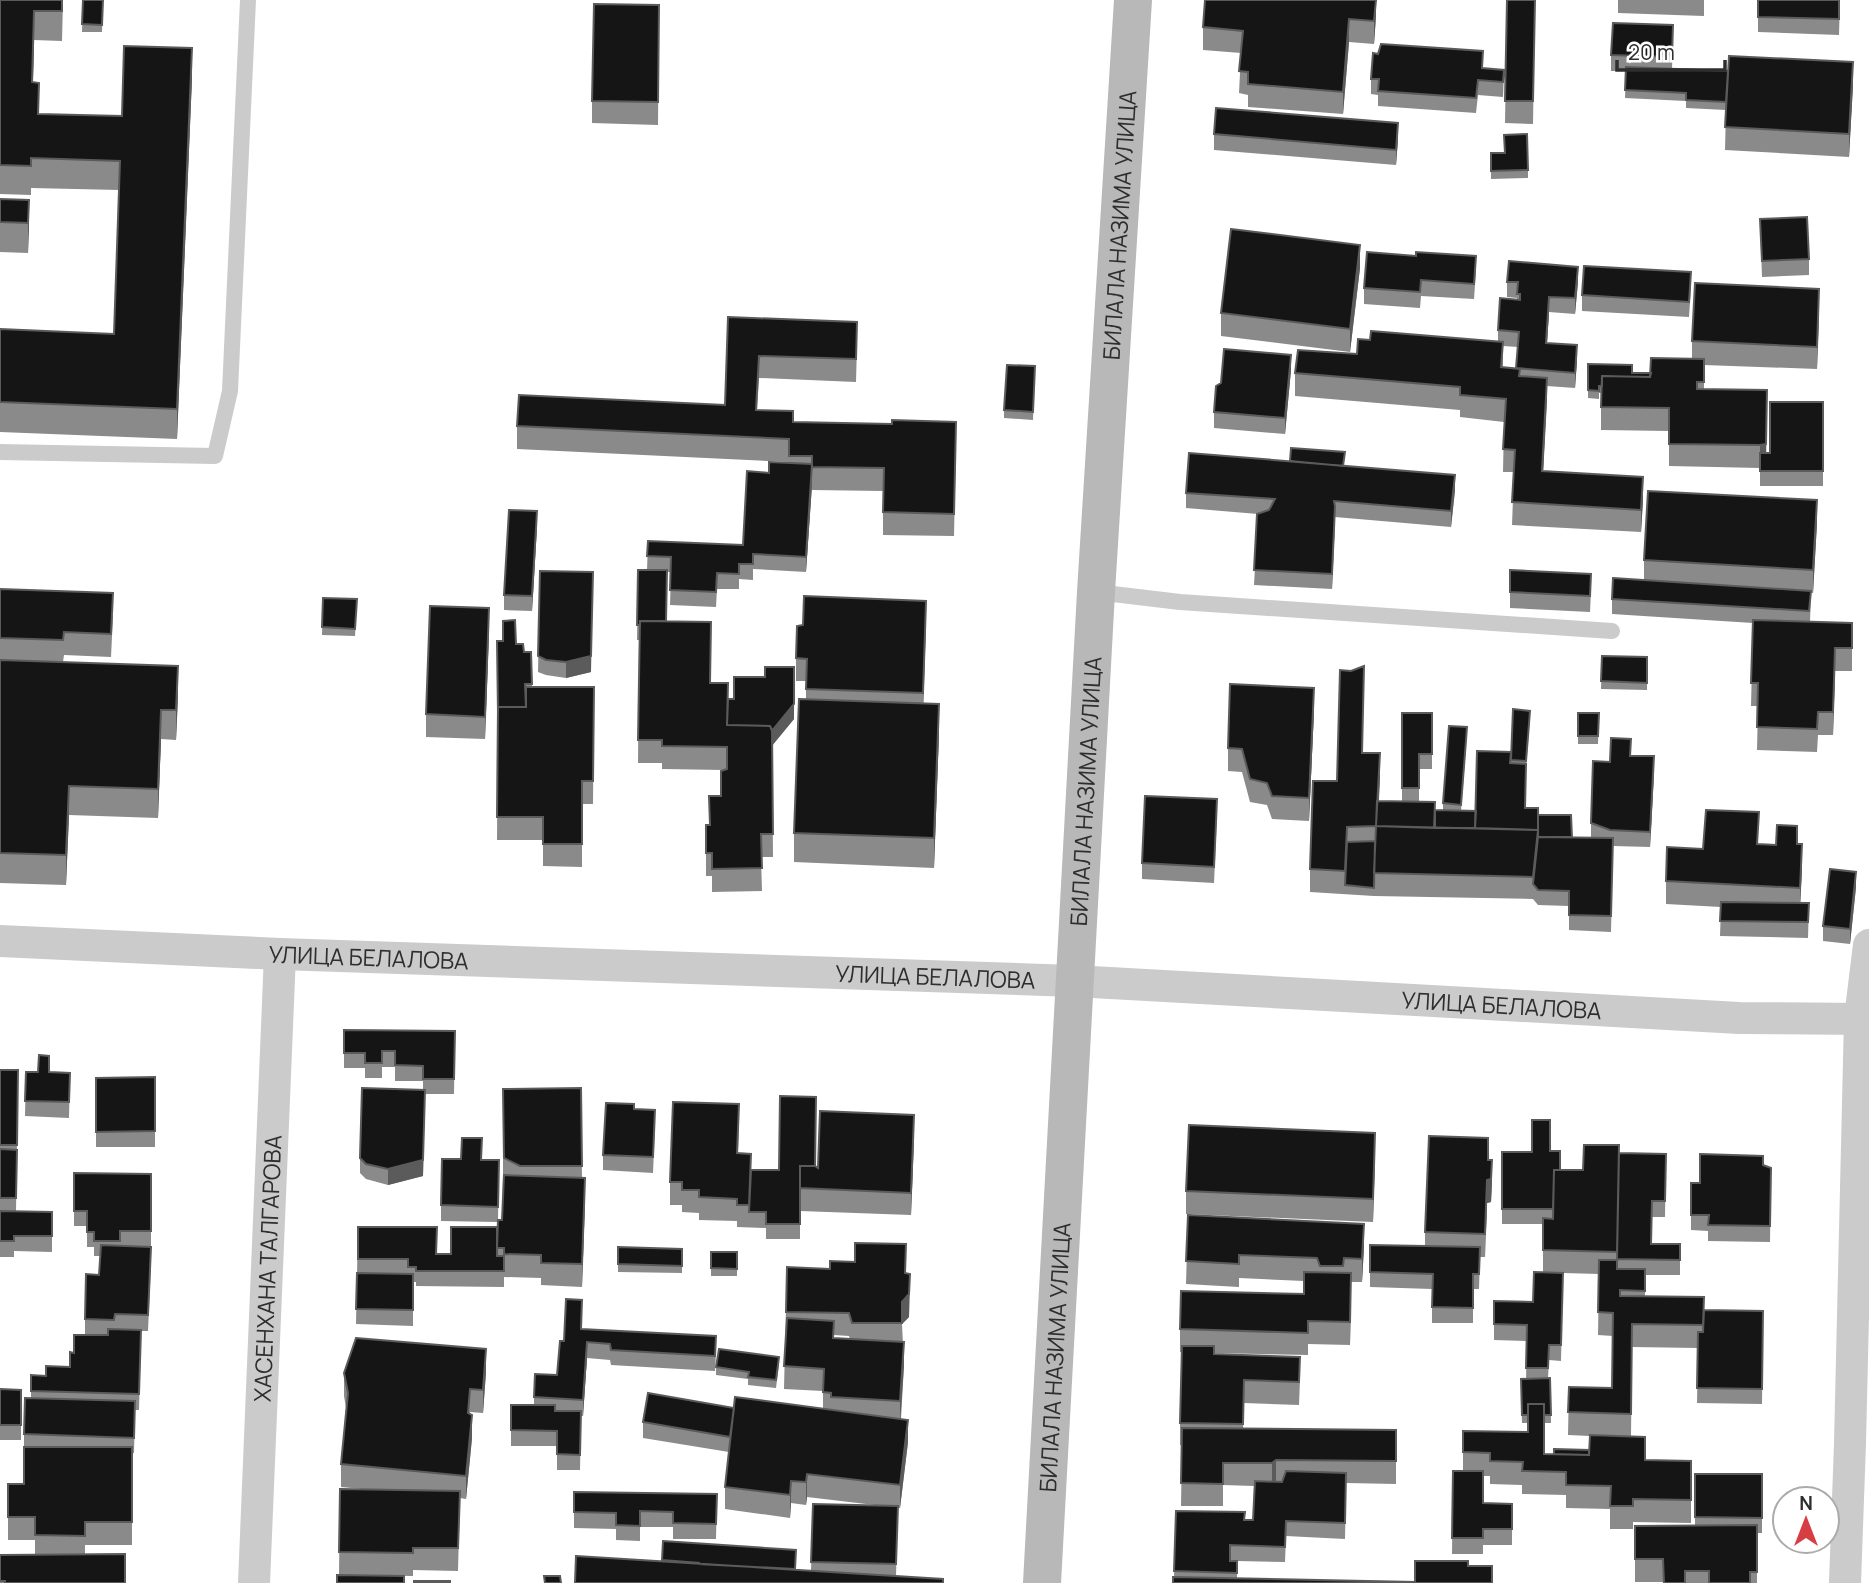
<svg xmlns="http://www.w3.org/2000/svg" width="1869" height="1583" font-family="Manrope,sans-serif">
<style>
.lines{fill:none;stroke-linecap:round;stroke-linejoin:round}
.lane{stroke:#cbcbcb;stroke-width:16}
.street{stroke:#cbcbcb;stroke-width:32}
.secondary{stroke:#b8b8b8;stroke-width:38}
.wall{fill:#8a8a8a;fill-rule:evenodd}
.shaded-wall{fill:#5b5b5b}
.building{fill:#151515;stroke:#5b5b5b;stroke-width:2}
.labels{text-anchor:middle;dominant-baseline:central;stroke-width:7;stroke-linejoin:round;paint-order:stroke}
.street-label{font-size:23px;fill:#2e2e2e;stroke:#fff}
</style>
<rect width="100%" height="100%" fill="#fff"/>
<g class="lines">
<path class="lane" d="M0 452 215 456 230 391 248 0
M1096 592 1180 602 1612 631"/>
<g class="street">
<path id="s1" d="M0 941 280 954 1074 981 1739 1018 1869 1019"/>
<path id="s2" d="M254 1583 280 954"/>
<path d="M1845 1583 1850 1443 1860 1018 1869 945"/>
</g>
<path class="secondary" id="s3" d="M1042 1583 1096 592 1133 0"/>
</g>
<path class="wall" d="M0 0H63L62 41 34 40 33 83 39 114 122 116 192 78 177 439 0 432V329L114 334 119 190 31 188V195L0 194Z
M83 0H103L102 32H82Z
M1507 0H1535L1533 124 1505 123Z
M1618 0H1704V16L1618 13Z
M1758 0H1840L1839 35 1758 32Z
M659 5 658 125 592 123V101Z
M1376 16 1374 44 1349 42 1343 114 1248 107V95L1239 93 1241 53 1203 50V27Z
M1673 41 1672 69 1853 85 1849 157 1725 150 1726 110 1686 108V101L1625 98 1626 71H1611V55Z
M1483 68 1504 70 1503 97 1478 95 1476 113 1378 106V95L1371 94V79Z
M1214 134 1398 139 1396 165 1214 150Z
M1491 153H1504L1528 170V178L1491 179Z
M0 199 29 200 28 253 0 252Z
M1760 219 1809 259V275L1762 277Z
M1360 268 1350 352 1221 336V313Z
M1476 271 1474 299 1421 296 1420 308 1364 304V288Z
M1507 282H1578L1575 314 1549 312 1547 343 1577 360 1575 388 1547 386 1543 471 1643 500 1641 532 1512 525 1514 472H1503L1504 422 1460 417V410L1295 396V373L1357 354 1498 341V330L1517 299V298L1507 297ZM1503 346 1518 347 1516 368 1503 367Z
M1691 287 1689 317 1582 311V295Z
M1819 311 1817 369 1704 365V389L1767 390 1766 453H1770L1823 402V486H1760V468L1669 466V431L1601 430V393H1599V399L1588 398V364L1632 373H1651L1692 359V341Z
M728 317 857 345 856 382 759 378 757 410 793 422 956 444 954 536 883 535V491L812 490V485L806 572 753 569V580L739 579V589H717L716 607 670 605 671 572H667V621L710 683 728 699 794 719 772 746 773 857H761L762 891 712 892V876H706V825H710L721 796 724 770 662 769V763H638L639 640H637L638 570H647L648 541 743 545 769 473 789 462 517 449V426L725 405Z
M1035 366 1033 420 1004 418V410Z
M1291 370 1285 434 1214 428V412Z
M1455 490 1451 527 1335 517 1332 589 1254 585 1258 514 1186 508V493Z
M1817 523 1813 593H1811L1810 622 1852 623V671H1835L1833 735H1818L1817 752 1757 750 1758 706H1751L1753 623 1612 614V599L1644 580V560Z
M537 526 532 611 504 610V595Z
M540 571 591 672 566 678 546 675 538 672Z
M0 589 113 616 111 657 64 655 63 662 178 696 176 740 161 739 158 818 69 815 66 885 0 883Z
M1591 590 1590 612 1510 608V592Z
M323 598 357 599 355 636 322 635Z
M926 623 923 704 939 734 934 868 794 862V833L806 699V681H796V658Z
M489 631 485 739 426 737V714Z
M516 644 524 652H531L532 687H594L593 804H582V867L543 866V840H497L498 723Z
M1602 656 1647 657V690L1601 689Z
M1364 689 1362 753 1380 776 1379 801H1402V713H1432V769H1419V802L1435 810H1443V803L1467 735 1461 811H1476L1530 718 1526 769V808L1572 837 1591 838V823L1610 762 1631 756 1654 772 1650 847 1613 846 1611 932 1569 930V906L1538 905 1533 899 1374 896 1310 892V869Z
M1314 711 1309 821 1272 819 1267 805 1250 802 1242 772 1228 771V748Z
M1578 713H1599L1598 744H1578Z
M1217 815 1214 883 1142 879V863Z
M1758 844 1776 845 1797 844 1802 867 1800 903H1809L1808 938 1720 936 1721 907 1666 904V881L1703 849Z
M1856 887 1850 944 1823 941V926Z
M344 1030 455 1031 454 1094H425L423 1176 388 1185 366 1179 360 1173V1158L423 1090V1081H395V1067H382V1078H365V1068H344Z
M0 1070H18L16 1212H52V1252L14 1251V1257H0Z
M26 1072 70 1073 69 1118 25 1116Z
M155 1077V1147H96V1078Z
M581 1088 582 1178 585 1200 582 1287 541 1285V1278L504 1277V1287L416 1286V1282H413V1326L356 1324 358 1227 437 1254H451L497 1227V1222L441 1221V1205L481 1160H499L498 1220H502L503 1176V1089Z
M634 1109 655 1125 653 1173 603 1170V1155Z
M739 1127 738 1153 751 1170H779L815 1166 818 1168 914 1138 911 1215 800 1211V1239H766V1228L737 1227V1221L699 1220V1213L682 1212V1205H670V1182Z
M1550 1151 1560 1170H1583L1619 1153 1666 1154 1665 1217H1652L1651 1244H1680V1275H1645V1297L1704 1310 1763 1311 1762 1404 1697 1403 1698 1348 1632 1347 1631 1436 1645 1460 1691 1461V1523L1633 1522V1529H1610V1509L1566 1508V1495L1522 1494V1485L1490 1484V1476H1483V1503L1512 1504V1545H1483V1554H1452L1453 1471H1463V1431L1528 1432V1423H1522L1521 1387 1526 1379 1527 1341 1494 1340V1301L1533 1302 1543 1273V1224H1502V1152ZM1563 1273 1599 1274 1598 1335 1613 1336 1612 1388 1569 1387 1568 1435 1590 1436 1589 1450 1554 1454H1544V1423H1551L1550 1378H1548L1549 1360 1561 1361Z
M1375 1156 1373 1222 1186 1214V1191Z
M1488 1160 1492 1183 1491 1202 1487 1203 1485 1257H1480L1479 1289H1473V1323H1432V1289L1370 1287V1245L1425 1246V1232Z
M1763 1165 1771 1168 1770 1242 1708 1241V1231L1691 1230V1183H1700Z
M74 1173 151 1174V1247H131L151 1263 148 1331H141L139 1410H135L134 1453H132V1545H85V1554L125 1583H0V1555H35V1540H8V1484H24V1434L31 1398V1375L46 1376 70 1367 74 1353 85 1335V1319L99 1275 100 1256H94V1247H87V1226H74Z
M1188 1215 1364 1247 1362 1282H1351L1350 1345 1308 1344V1355L1214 1353V1354L1300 1379 1299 1405 1244 1403 1243 1428 1396 1430V1484L1346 1483 1345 1539 1286 1536 1285 1562 1237 1561V1578L1174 1577 1176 1511 1245 1520H1253L1254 1486 1223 1485V1506H1181L1182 1445H1180V1423L1182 1352H1180V1329L1304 1294V1281L1239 1278V1287L1186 1284Z
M855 1243 906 1244V1274H910L909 1317 902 1324 904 1365 901 1419 908 1420V1442L900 1508H898L896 1576 943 1579V1583H575L576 1556 662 1561 663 1541 796 1550V1570L811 1571 813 1504 883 1506 807 1497 806 1505 791 1503 790 1518 725 1509V1487L729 1452 643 1438V1422L648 1393 734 1408 735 1397 823 1409V1391L784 1389 787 1267 830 1269V1261L855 1262ZM834 1335 849 1336 850 1339 834 1338Z
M618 1247 682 1249V1273L618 1272Z
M711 1252H737V1276H711Z
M582 1329 716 1352 715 1371 611 1365 610 1360 587 1358 583 1416H581L580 1470H557V1446H511V1405H534V1397L557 1375 564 1341Z
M779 1364 776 1388 748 1385V1379L716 1375V1367Z
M486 1372 483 1413 470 1412 472 1438 466 1499 460 1498 458 1571 413 1570V1576L339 1575 340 1489 373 1490 341 1487V1464L346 1408 344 1396V1373Z
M0 1389 21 1390V1440H0Z
M1695 1474H1762V1533H1757V1583H1663V1582H1635V1526H1695Z
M574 1492 717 1494 716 1539H673V1527H640V1541L616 1540V1529L574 1528Z"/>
<path class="shaded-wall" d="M1376 0V16L1374 44V21Z
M34 11V40L32 112V82Z
M1349 19V42L1343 114V92Z
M192 48V78L177 439V409Z
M1853 62V85L1849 157V134Z
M1398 123V139L1396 165V150Z
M29 200V229L28 253V223Z
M1360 245V268L1350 352V329Z
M1578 267V282L1575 314V298Z
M1819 289V311L1817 369V347Z
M1549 297V312L1546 358V343Z
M1577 345V360L1575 388V373Z
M1291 355V370L1285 434V418Z
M1547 378V401L1542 494V471Z
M1767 390 1766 466 1760 468V445Z
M812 469V485L806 572V557Z
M1455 475V490L1451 527V511Z
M1643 477V500L1641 532V510Z
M1817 500V523L1813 593V570Z
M1335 506V522L1332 589V574Z
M537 511V526L532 611V596Z
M593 572 591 672 566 678V662Z
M926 601V623L923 716V693Z
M489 608V631L485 739V717Z
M1835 648V671L1833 735V712Z
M178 666V696L176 740V710Z
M794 667V719L770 748V733Z
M1314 688V711L1309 821V798Z
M939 704V734L934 868V838Z
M161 710V739L158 818V789Z
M1380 753V776L1375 873Z
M1654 756V772L1650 847V832Z
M69 786V815L66 885V855Z
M1802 844V867L1800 911V888Z
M1856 872V887L1850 944V929Z
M425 1090 423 1176 388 1185V1169Z
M914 1115V1138L911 1215V1193Z
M1375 1133V1156L1373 1222V1199Z
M1488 1138V1161L1492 1160V1183L1491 1202 1487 1203 1485 1257Z
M585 1178V1200L582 1287V1264Z
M1364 1224V1247L1362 1282V1259Z
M1351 1273V1296L1350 1345V1322Z
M910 1274 909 1317 902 1324V1302Z
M587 1342V1358L583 1416V1400Z
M904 1342V1365L900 1424V1401Z
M486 1349V1372L483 1413V1390Z
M472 1415V1438L466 1499V1476Z
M908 1420V1442L900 1508V1485Z
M1276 1460V1482L1272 1486V1463Z
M807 1474V1497L806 1505V1482Z
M791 1481V1503L790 1518V1495Z"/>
<path class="building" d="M0 0H62V11H34L32 82 39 83 38 114 122 116 124 46 192 48 177 409 0 402V329L114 334 120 161 31 158V166L0 165Z
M83 0H103L102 25 82 24Z
M1205 0H1376L1374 21 1349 19 1343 92 1248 84V72L1239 71 1243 31 1203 27Z
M1507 0H1535L1533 101H1505Z
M1758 0H1839V19L1758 17Z
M594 4 659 5 658 102 592 101Z
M1613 23 1673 25 1672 57 1611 55Z
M1381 44 1483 51 1482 68 1504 70 1503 82 1478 80 1476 98 1378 91 1379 79H1371L1373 53 1378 54Z
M1729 56 1853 62 1849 134 1725 127Z
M1626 67 1728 71 1726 102 1686 100V93L1625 90Z
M1216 108 1398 123 1396 150 1214 134Z
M1527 134 1528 170 1491 171V153H1505L1504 135Z
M0 199 29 200 28 223 0 222Z
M1807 217 1809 259 1762 261 1760 219Z
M1231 229 1360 245 1350 329 1221 313Z
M1367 252 1416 256V252L1476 256 1474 284 1421 280 1420 292 1364 288Z
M1509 261 1578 267 1575 298 1549 297 1546 343 1577 345 1575 373 1516 368 1519 332 1498 330 1500 298 1520 300V294H1517L1518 282H1507Z
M1584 266 1691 272 1689 302 1582 295Z
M1695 283 1819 289 1817 347 1692 341Z
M728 317 857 322 856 359 759 356 756 410 793 411V422L892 424V420L956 422 954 514 883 512 884 468 812 467V456H789V439L517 426 519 395 725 405Z
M1371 331 1503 342 1501 367 1520 369 1519 376 1547 378 1542 471 1643 477 1641 510 1512 502 1515 450 1503 449 1506 399 1460 395V387L1295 373 1298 350 1357 354 1358 339 1370 340Z
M1224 349 1291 355 1285 418 1214 412 1216 386 1221 383Z
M1651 358 1704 359V382H1697V389L1767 390 1766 444 1760 445 1669 444V408L1601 407 1602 376 1650 377Z
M1588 364 1632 365V373H1651L1650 377 1602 376V386H1599V391L1588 390Z
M1007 365 1035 366 1033 412 1004 410Z
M1770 402H1823V471H1760V453H1770Z
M1291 448 1345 452 1343 466 1290 461Z
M1189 453 1455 475 1451 511 1334 501 1335 506 1332 574 1254 570 1257 514 1269 510 1275 499 1186 493Z
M769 462 812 464 806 557 753 554V564H739V574L717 573 716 592 670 590 671 557 647 556 648 541 743 545 747 471 769 473Z
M1648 491 1817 500 1813 570 1644 560Z
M509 510 537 511 532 596 504 595Z
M638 570H667L666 621H640V625H637Z
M1510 570 1591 574 1590 596 1510 592Z
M540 571 593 572 591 656 566 662 546 660 538 656Z
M1613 578 1811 591 1809 611 1612 599Z
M0 589 113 593 111 634 64 632 63 640 0 638Z
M804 596 926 601 923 693 806 689 807 659 796 658 797 626 803 625Z
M323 598 357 599 355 629 322 627Z
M430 606 489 608 485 717 426 714Z
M515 620 516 644H523L524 652H531L532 684H525L526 707H498V713L497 641H503V621Z
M1753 620 1852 623V648H1835L1833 712H1818L1817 729 1757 727 1758 683H1751Z
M640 621 711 622 710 683H728L727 725 770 726 772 730 773 834H761L762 868 712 869V853H706V825H710L709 796H721V771L727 769V747L662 746V740H638Z
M1602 656 1647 657V683L1601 681Z
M0 660 178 666 176 710H161L158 789 69 786 66 855 0 853Z
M1364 666 1362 753H1380L1376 826 1347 827 1345 871 1310 869 1313 781H1337L1340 670 1351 671Z
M765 667H794V704L772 731 770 726 727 725 728 699H734V677H765Z
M1230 684 1314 688 1309 798 1272 796 1267 783 1250 779 1242 749 1228 748Z
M526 687H594L593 781H582V844H543V817H497L498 707H526Z
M799 699 939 704 934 838 794 833Z
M1513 709 1530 711 1526 761 1511 760Z
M1402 713H1432V754H1419V788H1402Z
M1578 713H1599L1598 736H1578Z
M1449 726 1467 727 1461 805 1443 803Z
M1611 738 1631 739 1630 756H1654L1650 832 1610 830 1591 823 1593 761 1610 762Z
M1477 751 1511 752 1510 763 1526 764 1525 808H1538V830L1475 828Z
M1145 796 1217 799 1214 867 1142 863Z
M1377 801 1435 802 1434 828 1376 826Z
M1435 810 1476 811 1475 828H1435Z
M1706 810 1759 812 1757 844 1776 845 1777 825 1797 826V844H1802L1800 888 1666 881 1667 847 1703 849Z
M1538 815H1571L1572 837H1538Z
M1376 826 1538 830 1533 877 1374 873Z
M1538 837 1613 838 1611 916 1569 915V891L1538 890 1533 884Z
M1375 841 1374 888 1345 885 1347 842Z
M1830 869 1856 872 1850 929 1823 926Z
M1721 902 1809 903 1808 922 1720 921Z
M344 1030 455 1031 454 1079H423V1066L395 1065V1051H382V1063H365V1053H344Z
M39 1055 49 1056V1072L70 1073 69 1102 25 1101 26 1072H38Z
M0 1070H18L17 1145H0Z
M155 1077V1131L96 1132V1078Z
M362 1088 425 1090 423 1160 388 1169 366 1164 360 1158Z
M581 1088 582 1166H520L504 1158 503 1089Z
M780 1096 816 1097 815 1166H800V1224H766V1212H749L751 1170H779Z
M673 1102 739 1104 737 1153 751 1154 749 1205H737V1199L699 1197V1190H682V1182H670Z
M606 1103 634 1104V1109L655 1110 653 1157 603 1155Z
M820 1111 914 1115 911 1193 800 1188V1166H815L818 1168Z
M1532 1120H1550V1151H1560V1170H1554L1553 1209H1502V1152H1532Z
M1189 1125 1375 1133 1373 1199 1186 1191Z
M1429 1136 1488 1138V1160H1492L1491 1179 1487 1180 1485 1234 1425 1232Z
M462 1138H482L481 1160H499L498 1207 441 1205 442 1159H461Z
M1584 1145H1619L1617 1252 1543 1250V1218L1553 1219 1554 1170H1583Z
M0 1149 17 1150 16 1198H0Z
M1619 1153 1666 1154 1665 1201H1652L1651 1244H1680V1260L1617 1259Z
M1700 1154 1763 1156V1165L1771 1168 1770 1226 1708 1225 1709 1215H1691V1183H1700Z
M74 1173 151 1174V1231H120V1241H94V1232H87V1211H74Z
M504 1175 585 1178 582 1264 541 1263V1255L504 1254V1248H497L498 1220H502Z
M0 1211 52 1212V1236H14V1241H0Z
M1188 1215 1364 1224 1362 1259 1344 1258 1343 1266H1320L1317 1258 1239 1255V1264L1186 1261Z
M358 1227H437L436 1254H451V1227H497V1256H504V1271H416V1267H408V1259H358Z
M855 1243 906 1244 905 1273 910 1274 909 1294 902 1302V1323H852L849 1313 786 1312 787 1267 830 1269V1261L855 1262Z
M101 1245 151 1247 148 1315 115 1314 114 1320 85 1319 86 1274 99 1275Z
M1370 1245 1480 1247 1479 1274H1473V1308L1432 1307 1433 1274 1370 1272Z
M618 1247 682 1249V1266L618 1264Z
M711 1252H737V1269L711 1268Z
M1599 1260H1617V1269H1645V1291L1620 1290V1296L1704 1297 1703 1325 1632 1324 1631 1414 1568 1412 1569 1387 1612 1388 1613 1313 1598 1312Z
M1304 1272 1351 1273 1350 1322 1308 1321V1333L1180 1329 1181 1291 1304 1294Z
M1534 1272 1563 1273 1561 1345H1549L1548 1368H1526L1527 1325 1494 1324V1301L1533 1302Z
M357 1273 413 1274V1310L356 1309Z
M566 1299 582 1300 581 1329 716 1336 715 1356 611 1350 610 1344 587 1342 583 1400 534 1397 535 1374 557 1375 560 1341H564Z
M1704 1310 1763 1311 1762 1389 1697 1388 1698 1332H1703Z
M787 1318 834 1321 833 1338 904 1342 900 1401 831 1397V1393L823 1392 824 1369 784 1366Z
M108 1329 141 1330 139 1394 31 1391V1375L46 1376V1366L70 1367V1352L74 1353V1335H108Z
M356 1338 486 1349 483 1390 470 1389 468 1413 472 1415 466 1476 341 1464 348 1393 344 1373Z
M1182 1346H1214V1354L1300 1357 1299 1382 1244 1380 1243 1424 1180 1423Z
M719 1349 779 1357 776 1380 748 1377 749 1372 716 1367Z
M1550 1378 1551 1415H1544V1404H1528V1415H1522L1521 1379Z
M0 1389 21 1390V1425H0Z
M648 1393 734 1408 730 1437 643 1422Z
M735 1397 908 1420 900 1485 807 1474 806 1482 791 1481 790 1495 725 1487Z
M25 1398 135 1401 134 1438 24 1434Z
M1528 1404H1544V1454L1589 1455 1590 1435 1645 1437V1460L1691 1461V1500L1633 1499V1506H1610L1611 1486 1566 1485V1472L1522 1471 1523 1462 1490 1461V1453L1463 1452V1431L1528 1432Z
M511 1405H555V1411H581L580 1455 557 1454V1431L511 1430Z
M1182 1428 1396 1430V1461L1276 1460 1272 1463H1223V1484L1181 1483Z
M24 1447H132V1522H85V1536L35 1535V1517H8V1484H24Z
M1554 1449 1589 1450V1455L1554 1454Z
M1286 1471 1346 1473 1345 1523 1286 1521 1285 1547 1230 1545V1561H1237V1573L1174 1571 1176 1511 1245 1512 1244 1520H1253L1255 1481 1282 1482Z
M1453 1471H1483V1503L1512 1504V1529H1483V1538H1452Z
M1695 1474H1762V1518L1695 1517Z
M340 1489 460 1491 458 1548H413V1553L339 1552Z
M574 1492 717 1494 716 1524 673 1523V1512L640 1511V1526L616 1525V1513L574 1512Z
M813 1504 898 1506 896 1564 811 1562Z
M1757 1525V1572H1750V1583H1709V1571H1685V1583H1664L1663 1559H1635V1526Z
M663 1541 796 1550 795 1569 699 1564V1563L662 1560Z
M125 1554V1583H5V1581H0V1555Z
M576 1556 943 1579V1583H575Z
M1415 1561H1468V1566H1492V1583H1415Z
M337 1575 404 1576V1583H337Z
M544 1576H560L561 1583H545Z
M1173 1577 1415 1582V1583H1173Z
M414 1581H450V1583H414Z"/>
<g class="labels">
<g class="street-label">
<text stroke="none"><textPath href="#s3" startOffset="1360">БИЛАЛА НАЗИМА УЛИЦА</textPath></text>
<text stroke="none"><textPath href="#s3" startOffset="793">БИЛАЛА НАЗИМА УЛИЦА</textPath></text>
<text stroke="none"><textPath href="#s1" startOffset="369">УЛИЦА БЕЛАЛОВА</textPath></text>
<text stroke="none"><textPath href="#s1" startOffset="936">УЛИЦА БЕЛАЛОВА</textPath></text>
<text stroke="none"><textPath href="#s1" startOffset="1503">УЛИЦА БЕЛАЛОВА</textPath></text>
<text stroke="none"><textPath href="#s2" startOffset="315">ХАСЕНХАНА ТАЛГАРОВА</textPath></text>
<text stroke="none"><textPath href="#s3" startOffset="226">БИЛАЛА НАЗИМА УЛИЦА</textPath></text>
</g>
</g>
<g transform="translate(1806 1520)"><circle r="33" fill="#ffffff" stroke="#ababab" stroke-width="2"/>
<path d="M0-5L12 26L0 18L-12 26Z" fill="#d73e43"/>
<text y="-10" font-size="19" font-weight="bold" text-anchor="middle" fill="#2e2e2e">N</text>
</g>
<path d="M1617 60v10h108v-10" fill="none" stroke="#2e2e2e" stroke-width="3.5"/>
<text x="1628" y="60" font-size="21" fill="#2e2e2e" stroke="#ffffff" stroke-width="5" paint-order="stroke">20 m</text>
</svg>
